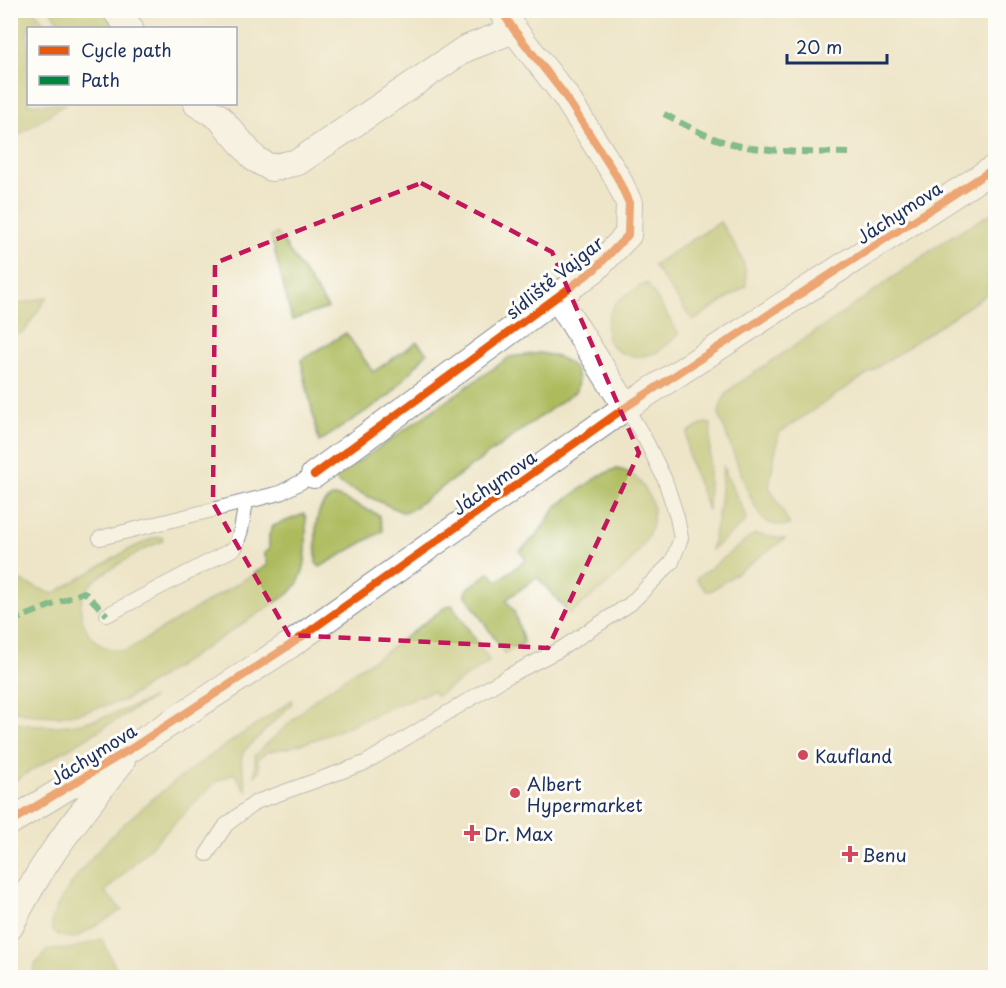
<svg xmlns="http://www.w3.org/2000/svg" width="1006" height="988" font-family="'Playpen Sans',sans-serif">
<style>
.green{fill:#adbb5d;stroke:#64755e;stroke-width:1.5}
.lines{fill:none;stroke-linecap:round;stroke-linejoin:round}
.lane-casing{stroke:#848a93;stroke-width:16}
.street-casing{stroke:#848a93;stroke-width:28}
.lane{stroke:#fff;stroke-width:14}
.street{stroke:#fff;stroke-width:26}
.quiet{stroke:#00873e;stroke-width:6;stroke-dasharray:12 6;stroke-linecap:butt}
.cycleway-casing{stroke:#fdfcf7;stroke-width:11}
.cycleway{stroke:#e8590c;stroke-width:8}
.marked{fill:none;stroke:#c2185b;stroke-width:4.5;stroke-dasharray:12 8;stroke-linejoin:round}
.poi-dot{fill:#d1495b;stroke:#fdfcf7;stroke-width:2}
.labels{text-anchor:middle;dominant-baseline:central;stroke-width:6;stroke-linejoin:round;paint-order:stroke}
.street-label{font-size:18px;fill:#1b2f5e;stroke:#fdfcf7}
.poi-label{font-size:18px;fill:#1b2f5e;stroke:#fdfcf7;text-anchor:start}
</style>
<rect width="100%" height="100%" fill="#fdfcf7"/>
<filter id="ink" filterUnits="userSpaceOnUse"><feTurbulence type="fractalNoise" baseFrequency=".0167" numOctaves="2"/><feDisplacementMap in="SourceGraphic" scale="12" xChannelSelector="R" yChannelSelector="G"/><feConvolveMatrix kernelMatrix="1 2 1 2 8 2 1 2 1" color-interpolation-filters="sRGB"/></filter>
<filter id="wash" filterUnits="userSpaceOnUse"><feTurbulence type="fractalNoise" baseFrequency=".008" numOctaves="4" result="noise"/><feDisplacementMap in="SourceGraphic" scale="24" xChannelSelector="R" yChannelSelector="G"/><feGaussianBlur stdDeviation="1.35" result="paint"/><feColorMatrix in="noise" values="0 0 0 0 0 0 0 0 0 0 0 0 0 0 0 0 0 1.4 0 .05"/><feComposite in="paint" operator="in"/></filter>
<g filter="url(#wash)">
<rect width="100%" height="100%" fill="#eee5c8"/>
<path class="green" d="M11 10 35 11 48 28H28V104H65L11 140V56L21 49 11 32Z
M51 11H106L118 28H63Z
M995 211V267L988 274 987 294 779 433 769 486 790 525C782 527 770 525 763 519 751 508 727 434 719 415 720 402 724 396 733 387L846 311 947 239Z
M720 222C734 244 748 260 746 286L693 321 653 265Z
M277 233 328 308 292 320 271 237Z
M647 283 679 334C672 340 665 348 657 352 629 364 597 349 609 316 611 310 614 304 619 300 627 293 638 288 647 283Z
M47 297 24 332 11 336V306Z
M346 333 373 372 417 342 427 353 389 396 319 442 301 360Z
M540 353C562 356 584 365 576 391L409 511 402 512 338 483 335 478 510 357Z
M705 423 711 424 708 511C702 488 681 453 688 432Z
M723 467 747 518 743 524 711 550 719 511Z
M615 469C631 470 639 479 647 492 676 539 600 589 570 614L537 577 506 600 514 611 524 643 505 654 465 594 466 590 490 572 497 581 526 560 520 551 537 535 557 506 599 476Z
M332 497H339L379 515 383 531 320 567 316 563C317 542 310 508 332 497Z
M304 514 306 518C305 546 311 571 290 593L125 700 80 713 59 716 35 715 11 710V575V577L53 594 128 550 153 538 162 537 163 541C148 546 136 554 122 562 95 578 68 595 87 630 96 646 108 650 126 651L268 565 264 553 269 549V535L273 526Z
M754 534 785 539 711 591H706L696 579Z
M452 605 490 661 437 696 433 691C385 707 340 734 291 747 277 751 268 748 258 759L259 771 255 776V755L316 698 356 670 380 656 447 606Z
M153 698 11 783V722C63 734 105 719 153 698Z
M292 700 291 705 244 751 241 760 247 792 234 773 216 782 105 892 122 910 75 938 59 936 52 930C49 916 60 901 68 889 120 809 215 754 292 700Z
M102 939 120 977H31L35 965 47 950 70 949Z"/>
</g>
<g filter="url(#ink)">
<g class="lines">
<g class="lane-casing">
<path id="lane" d="M100 538 280 493 314 475
M107 615 235 548 241 530 246 502
M207 854 226 825 256 802 365 763 508 676 559 650 630 604 672 562 681 538 677 517 665 480 646 441 626 407"/>
</g>
<g class="street-casing">
<path id="street" d="M115 10 130 28
M197 104 219 117 255 159 271 168 298 162 465 49 514 30
M557 297 626 407
M314 475 595 269 628 235 629 203 617 177 564 94 514 30 501 10
M10 822 132 748 290 645 626 407 996 167
M10 927C40 863 80 815 122 761"/>
</g>
<use href="#lane" class="lane"/>
<use href="#street" class="street"/>
<path class="quiet" d="M664 114C688 126 713 141 741 146 777 153 815 152 852 153
M10 622 84 592 107 615"/>
<g class="cycleway-casing">
<path id="cycleway" d="M314 475 595 269 628 235 629 203 617 177 564 94 514 30 501 10
M10 822 132 748 290 645 626 407 996 167"/>
</g>
<use href="#cycleway" class="cycleway"/>
</g>
</g>
<path d="M0 0H1006V988H0ZM421 183 552 252 639 453 548 648 289 635 213 503 215 263Z" fill="#eee5c8" fill-opacity=".55" fill-rule="evenodd"/>
<path class="marked" d="M421 183 552 252 639 453 548 648 289 635 213 503 215 263Z"/>
<g class="poi-dot">
<circle cx="803" cy="755" r="6"/>
<circle cx="515" cy="793" r="6"/>
<path d="M469 824h6v6h6v6h-6v6h-6v-6h-6v-6h6z"/>
<path d="M847 845h6v6h6v6h-6v6h-6v-6h-6v-6h6z"/>
</g>
<g class="labels">
<g class="street-label">
<text transform="translate(899 212) rotate(-33)">Jáchymova</text>
<text transform="translate(554 277) rotate(-39)">sídliště Vajgar</text>
<text transform="translate(494 482) rotate(-35)">Jáchymova</text>
<text transform="translate(93 754) rotate(-32)">Jáchymova</text>
</g>
<g class="poi-label">
<text x="815" y="755">Kaufland</text>
<text x="527" y="783">Albert<tspan x="527" dy="21">Hypermarket</tspan></text>
<text x="484" y="833">Dr. Max</text>
<text x="862" y="854">Benu</text>
</g>
</g>
<rect width="1006" height="988" fill="none" stroke="#fdfcf7" stroke-width="36"/>
<rect x="27" y="27" width="210" height="78" fill="#fdfcf7" stroke="#a3aaba" stroke-width="1.5"/>
<rect x="39" y="46" width="30" height="9" fill="#e8590c" stroke="#a3aaba" stroke-width="1.5"/>
<text x="81" y="57" font-size="18" fill="#1b2f5e">Cycle path</text>
<rect x="39" y="76" width="30" height="9" fill="#00873e" stroke="#a3aaba" stroke-width="1.5"/>
<text x="81" y="87" font-size="18" fill="#1b2f5e">Path</text>
<path d="M787 54v9h100v-9" fill="none" stroke="#1b2f5e" stroke-width="3"/>
<text x="796" y="54" font-size="18" fill="#1b2f5e" stroke="#fdfcf7" stroke-width="4.5" paint-order="stroke">20 m</text>
</svg>
